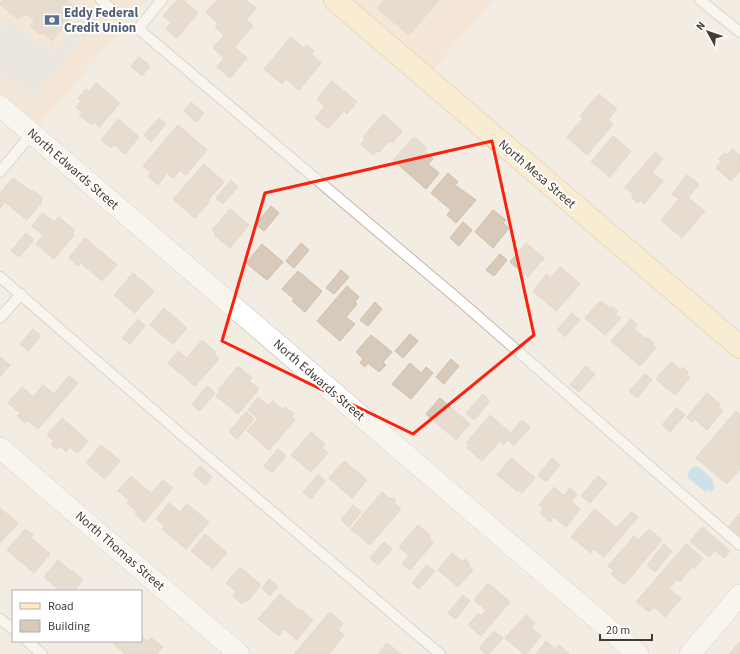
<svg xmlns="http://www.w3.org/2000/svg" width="740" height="654" font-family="'Source Sans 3',sans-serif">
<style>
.commercial{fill:#f6e1cb}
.parking{fill:#e2dfdb}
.water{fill:#9bd5f2}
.building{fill:#d7caba;stroke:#cfbeaa}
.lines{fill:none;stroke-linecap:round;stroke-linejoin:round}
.lane-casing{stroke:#c0b6a8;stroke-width:12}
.street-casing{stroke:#c0b6a8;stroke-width:22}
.secondary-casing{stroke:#d7c092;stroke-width:24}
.lane{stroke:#fff;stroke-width:10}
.street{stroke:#fff;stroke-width:21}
.secondary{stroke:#ffebbf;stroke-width:22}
.marked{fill:none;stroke:#ff1f0c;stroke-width:3;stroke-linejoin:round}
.labels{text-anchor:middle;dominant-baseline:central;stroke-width:4;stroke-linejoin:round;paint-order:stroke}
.service-label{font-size:13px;font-weight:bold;fill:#4e5e75;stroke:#fff;text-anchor:start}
.street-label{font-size:13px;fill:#443c33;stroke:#fff}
</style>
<rect width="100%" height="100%" fill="#f2ece2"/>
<path class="commercial" d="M0 0H148L32 133 0 106Z
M335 0H493L426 78Z"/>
<path class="parking" d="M85 13 97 23 33 100 0 73V30L10 18 52 52Z"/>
<path class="water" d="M693 467H699L712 479 713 484 715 487 711 492 708 490 704 491 688 478V473Z"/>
<path class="building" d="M3 0H66L77 10 52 41 42 32 40 34 30 26 35 21 27 14 25 16 22 14 18 19 0 4Z
M177 0H183L198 13 177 38 166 29 171 23 163 16Z
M217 0H246L256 8 246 20 253 26 235 47 247 58 230 78 217 67 224 58 213 48 224 35 215 27 218 23 206 12Z
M384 0H439L409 35 377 8Z
M291 37 304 48 307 45 314 51 311 54 321 63 299 90 286 79 282 84 264 69Z
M139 57 150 66 142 76 131 66Z
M332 81 357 102 347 114 344 111 328 129 315 118 325 106 317 99Z
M96 83 120 103 99 127 94 122 92 125 79 115 82 112 76 107 81 101 78 98 86 89 89 91Z
M599 94 617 109 608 120 613 124 587 155 567 137 583 118 580 116Z
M191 102 204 113 196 122 184 111Z
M383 114 402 131 392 143 389 141 379 152 378 151 373 155 361 145 365 139 363 137Z
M159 118 166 124 151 142 144 135Z
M118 119 139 137 125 154 114 144 111 148 101 140Z
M178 125 207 150 186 175 180 170 173 178 167 173 158 185 148 176 151 173 143 166Z
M613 136 631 151 610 177 591 162Z
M414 137 427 148 424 151 433 159 428 164 439 173 426 189 393 160Z
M732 149 740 155V171L731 181 716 168 721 162 718 159 724 153 727 155Z
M655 152 663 159 652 172 663 181 644 204 640 200 638 203 632 198 634 195 625 187Z
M204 164 224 182 208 200 210 201 195 218 173 199Z
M448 173 458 182 455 185 476 200 456 223 447 215 451 210 431 193Z
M687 175 699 184 688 198 705 211 682 238 661 220 679 199 672 194Z
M13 178 32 192 33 190 42 198 40 201 42 202 27 220 5 202 0 208V193Z
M231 180 238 187 223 204 216 198Z
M271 206 279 213 264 231 256 224Z
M230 209 249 225 230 248 214 235 216 233 212 230Z
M493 210 506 220 503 223 509 228 493 248 475 232Z
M43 213 54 222 59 217 74 230 72 233 74 235 54 259 36 244 43 235 32 226Z
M463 222 472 230 459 246 450 238Z
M26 233 34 240 19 257 11 251Z
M85 238 117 265 102 281 81 263 78 266 69 258Z
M301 243 309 250 294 268 286 261Z
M526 243 544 258 528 277 510 262Z
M262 244 283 262 267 280 246 263Z
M500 254 507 260 494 276 486 270Z
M560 267 580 284 556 311 533 291 547 274 550 278Z
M341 270 349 277 334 294 326 288Z
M298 271 322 291 305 312 292 301 294 299 282 289Z
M133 273 154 291 135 313 114 295Z
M347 286 359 297 355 302 357 304 346 317 355 324 340 341 317 321Z
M600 301 610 308 612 306 618 311 615 314 621 318 605 335 585 318Z
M375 302 382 309 368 326 360 320Z
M164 308 187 328 173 344 150 325Z
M572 313 580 320 565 337 557 330Z
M138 319 145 326 130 344 122 338Z
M631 319 637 325 634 329 645 338 647 337 654 343 652 345 656 348 640 366 611 341Z
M33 329 41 336 28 351 20 344Z
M410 334 418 341 403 358 395 351Z
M371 335 392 352 383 362 386 365 379 372 368 363 365 367 360 363 363 359 356 352Z
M202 340 216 352 214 354 219 359 195 386 168 363 178 351 187 358Z
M0 357 10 365 0 377Z
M451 359 459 366 444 384 436 377Z
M671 362 681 370 683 367 688 372 686 375 690 378 675 395 656 379Z
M410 363 421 373 426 367 433 373 411 399 392 384Z
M238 366 252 378 249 381 259 389 238 414 216 396 220 391 218 390Z
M586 366 595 374 579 392 570 385Z
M645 374 652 380 637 398 629 391Z
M69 376 78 383 38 429 27 420 25 423 17 416 20 413 8 403 22 387 33 397 43 385 54 394Z
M207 386 215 393 200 411 192 404Z
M707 393 720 404 718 407 723 411 707 430 695 419 692 422 687 417Z
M483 394 490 401 474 420 466 413Z
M258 397 269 406 273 401 282 409 285 407 294 414 291 417 295 420 269 450 247 431 258 419 248 410Z
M440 398 470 424 456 440 426 414Z
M676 408 685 415 670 432 662 425Z
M736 411 740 415V469L727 484 696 458Z
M246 412 254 419 237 439 229 432Z
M490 415 511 433 522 420 530 427 514 446 508 440 504 445 500 441 482 461 467 448 469 446 466 443Z
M62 418 88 441 77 453 70 447 66 452 60 446 57 449 51 444 54 441 47 435Z
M311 432 325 444 322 448 328 453 311 472 291 455Z
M101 445 120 461 105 479 86 463Z
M278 449 286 456 272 473 264 466Z
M511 458 535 478 522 493 518 490 517 491 497 475Z
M552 458 560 465 546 482 538 475Z
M344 461 367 480 352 498 329 478Z
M200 466 212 477 205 485 193 474Z
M318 474 325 481 311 499 303 492Z
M131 476 151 493 163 480 173 488 144 522 135 514 137 512 127 503 129 500 118 491Z
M598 476 607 483 590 503 581 496Z
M554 487 564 496 570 488 577 494 571 502 580 509 566 527 554 517 550 522 540 513 544 509 539 505Z
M382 492 390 499 392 497 396 500 394 503 401 509 370 545 351 529Z
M169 503 180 512 187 504 209 522 186 549 162 529 165 526 156 519Z
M353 505 361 512 349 527 341 520Z
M0 508 18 523 0 543Z
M595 509 617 528 631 512 638 517 604 557 594 549 591 553 571 537Z
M740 513V539L728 528Z
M418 525 431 536 429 539 433 543 410 570 402 564 409 556 399 547Z
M702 527 730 551 724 558 715 550 709 557 690 541Z
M25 529 33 535 31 538 50 554 34 573 7 550Z
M649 529 662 540 624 585 611 574 614 571 608 566 634 536 639 540Z
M205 534 227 553 213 569 191 551Z
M384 542 392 549 378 565 370 558Z
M664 544 672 551 655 572 647 565Z
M686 544 703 558 694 569 692 567 680 582 677 579 669 589 681 599 665 617 654 607 649 612 636 602Z
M452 553 463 562 465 559 470 564 468 566 473 570 458 587 438 570Z
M58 560 72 572 73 571 83 580 74 591H58L59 590 44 577Z
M427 565 435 571 419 589 412 583Z
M240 567 261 585 247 602 246 600 242 604 233 596 236 592 226 583Z
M269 579 278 586 270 596 262 588Z
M488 583 510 602 481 636 468 625 478 614 481 616 486 610 474 600Z
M280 594 299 610 300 609 313 620 297 640 284 629 279 636 258 619Z
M463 595 470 601 456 619 448 613Z
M330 612 343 623 338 630 344 635 329 654H294Z
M526 615 535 623 531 628 541 636 526 654H524L505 638Z
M494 631 503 638 489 654H486L479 648Z
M141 636 148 642 151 638 163 647 157 654H125L113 643 115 641H141Z
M546 641 555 649 559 645 569 654H536Z
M740 642V654H729Z
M387 643 401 654H378Z"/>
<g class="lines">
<g class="lane-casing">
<path id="lane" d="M101 0 116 13
M162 0 141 25V31L458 299 740 545
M700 0 740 32
M0 172 32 133
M0 277 182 435 440 654
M0 318 21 294
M0 619 13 629
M27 641 42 654"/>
</g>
<g class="street-casing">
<path id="street" d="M0 106 638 654
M0 448 239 654
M690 654 740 595"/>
</g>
<g class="secondary-casing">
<path id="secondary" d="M335 0 740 347"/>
</g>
<use href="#lane" class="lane"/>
<use href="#street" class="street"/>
<use href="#secondary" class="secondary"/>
</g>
<path d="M0 0H740V654H0ZM492 141 534 335 413 434 222 341 265 193Z" fill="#f2ece2" fill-opacity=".55" fill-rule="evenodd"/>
<path class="marked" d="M492 141 534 335 413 434 222 341 265 193Z"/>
<defs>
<g id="bank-bare" transform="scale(1.2)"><path d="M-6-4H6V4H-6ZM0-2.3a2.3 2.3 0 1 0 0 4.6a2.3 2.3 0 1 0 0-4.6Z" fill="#5c6f8a" stroke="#fff" stroke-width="2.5" paint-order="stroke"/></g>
</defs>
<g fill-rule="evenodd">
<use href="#bank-bare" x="52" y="20"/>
</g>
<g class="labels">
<g class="service-label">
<text x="64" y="13">Eddy Federal<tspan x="64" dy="15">Credit Union</tspan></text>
</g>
<g class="street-label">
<text transform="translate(73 169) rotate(41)">North Edwards Street</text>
<text transform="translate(537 174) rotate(41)">North Mesa Street</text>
<text transform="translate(319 380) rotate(41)">North Edwards Street</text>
<text transform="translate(120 551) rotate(41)">North Thomas Street</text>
</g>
</g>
<rect x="12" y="590" width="130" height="52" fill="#ffffff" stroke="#b4b1ad"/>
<rect x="20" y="603" width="20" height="6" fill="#ffebbf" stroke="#b4b1ad"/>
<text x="48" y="610" font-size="12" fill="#443c33">Road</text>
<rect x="20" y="620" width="20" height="12" fill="#d7caba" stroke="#b4b1ad"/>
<text x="48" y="630" font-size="12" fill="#443c33">Building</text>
<g transform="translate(708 32) rotate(310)" stroke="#ffffff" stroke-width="3" paint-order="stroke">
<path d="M0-3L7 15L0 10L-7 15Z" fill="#443c33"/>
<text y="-6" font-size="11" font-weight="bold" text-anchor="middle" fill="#443c33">N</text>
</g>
<path d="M600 634v6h52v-6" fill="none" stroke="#443c33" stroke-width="2"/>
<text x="606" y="634" font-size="12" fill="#443c33" stroke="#ffffff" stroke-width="3" paint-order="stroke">20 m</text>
</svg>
